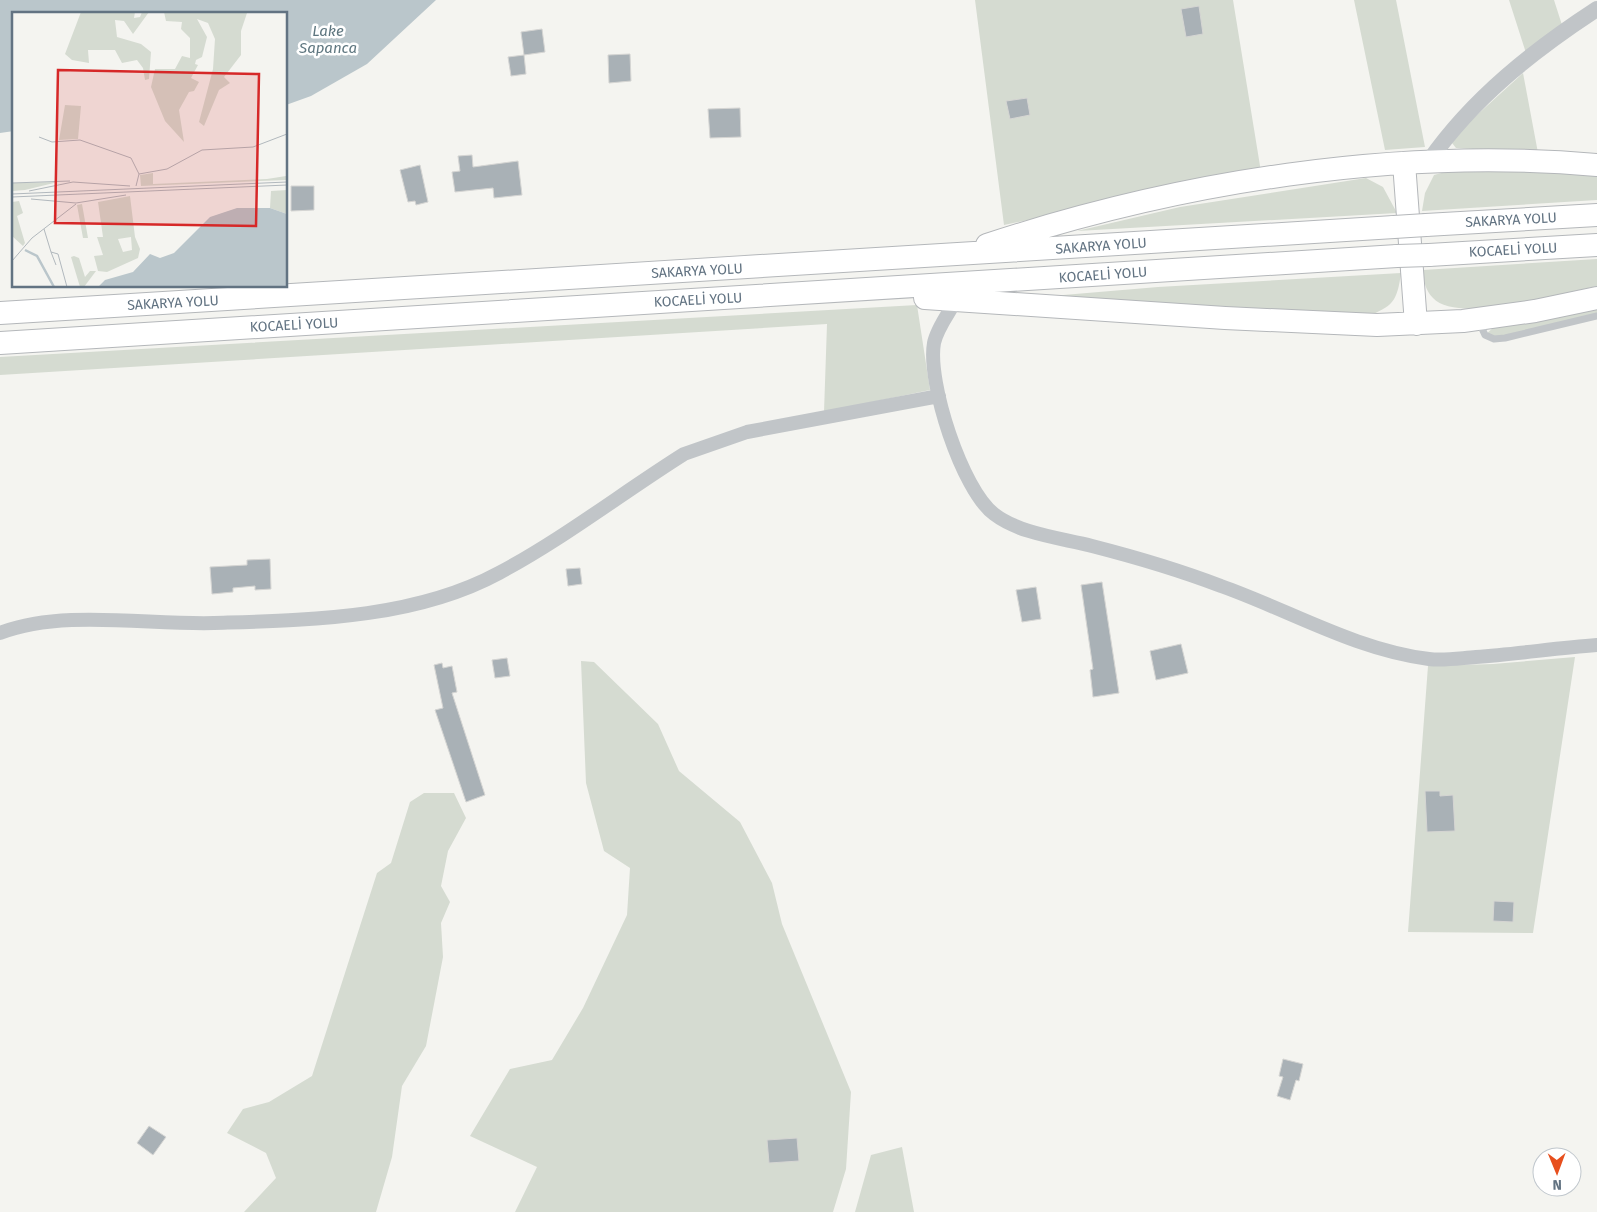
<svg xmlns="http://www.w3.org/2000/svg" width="1597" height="1212" font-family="'Fira Sans',sans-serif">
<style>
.green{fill:#d5dbd1}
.water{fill:#bac6cb}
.building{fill:#a9b1b6;stroke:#d5d5d3}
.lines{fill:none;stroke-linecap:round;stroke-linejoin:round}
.trunk-casing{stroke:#b4b7ba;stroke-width:24}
.service{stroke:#c1c5c8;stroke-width:7}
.minor{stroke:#c1c5c8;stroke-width:14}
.tertiary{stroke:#c1c5c8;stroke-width:16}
.trunk{stroke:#fff;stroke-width:22}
.trunk-bridge-casing{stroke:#b4b7ba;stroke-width:24;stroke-linecap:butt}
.trunk-bridge{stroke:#fff;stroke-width:22}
.labels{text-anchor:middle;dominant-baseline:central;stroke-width:5;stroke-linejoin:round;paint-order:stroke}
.street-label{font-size:14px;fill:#627382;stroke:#fff}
.water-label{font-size:15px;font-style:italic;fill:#5e767f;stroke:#fff}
.inset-river{fill:none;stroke:#bac6cb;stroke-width:2.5}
.inset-road{fill:none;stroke:#b1b8bd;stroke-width:1}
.view{fill:#d62828;fill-opacity:0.15;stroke:#d62828;stroke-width:2.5}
.inset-edge{fill:none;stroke:#627382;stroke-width:2.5}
</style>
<rect width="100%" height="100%" fill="#f4f4f0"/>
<path class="green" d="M975 0H1233L1261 172 1004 225Z
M1354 0H1396L1425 147 1385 150Z
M1509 0H1554L1562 25 1526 53Z
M1523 73 1538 153 1456 148 1452 143 1455 135Z
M1490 170 1597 175V200L1422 211 1425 193 1434 175 1449 171Z
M1366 178 1383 187 1397 213 1077 231 1180 207Z
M1597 259V286C1563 293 1458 325 1433 298 1425 290 1424 281 1423 270Z
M1401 273C1397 302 1393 306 1366 317L1005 300 1158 287Z
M917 305 930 390 824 412 827 324 0 375V357Z
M1597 307V316L1505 338 1485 335 1494 327Z
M1575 657 1533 933 1408 932 1428 666 1493 664Z
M581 661 594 662 658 724 679 771 740 822 772 883 782 924 851 1092 846 1169 833 1212H515L537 1167 470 1136 510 1069 552 1060 583 1008 627 915 630 868 604 851 586 783Z
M424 793H454L466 818 448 851 441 886 450 902 441 923 443 957 426 1046 402 1086 392 1157 376 1212H244L276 1178 266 1153 227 1133 243 1109 269 1102 312 1076 377 873 391 863 410 802Z
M902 1147 914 1212H855L871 1155Z"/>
<path class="water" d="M0 0H436L367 64 311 96 286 105V14H14V131L0 133Z"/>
<path class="building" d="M1199 6 1203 34 1186 37 1181 9Z
M542 29 545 52 524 55 521 32Z
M630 54 631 81 609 83 608 55Z
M524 55 526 74 511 76 508 57Z
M1027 98 1030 115 1010 119 1006 101Z
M740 108 741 137 710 138 708 109Z
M472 155 473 167 518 161 522 195 494 198 493 188 455 192 452 172 460 171 458 156Z
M420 165 428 202 416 205 415 201 408 202 400 170Z
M291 186H314V210L291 211Z
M270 559 271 589 255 590V586L233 588V592L212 594 210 567 247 565V560Z
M580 568 582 584 568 586 566 569Z
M1102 582 1119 693 1093 697 1090 670 1093 669 1081 585Z
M1036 587 1041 619 1022 622 1016 590Z
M1181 644 1188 673 1156 680 1150 651Z
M507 658 510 676 495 678 492 660Z
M442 663 443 668 452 666 457 692 452 693 485 795 466 802 435 710 443 708 434 665Z
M1425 791H1440V796L1453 795 1455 831 1427 832Z
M1494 901 1514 902 1513 922 1493 921Z
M1283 1059 1303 1064 1299 1081 1296 1080 1290 1100 1277 1096 1283 1077 1279 1076Z
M149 1126 166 1137 153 1155 137 1143Z
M797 1138 799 1161 769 1163 767 1140Z"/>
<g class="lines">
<g class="trunk-casing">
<path id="trunk" d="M1404 163 1416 324
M1426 225 1597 215
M987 245C1178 182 1396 147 1597 165
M1429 255 1597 245
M925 298 1225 318 1377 325 1463 321 1535 311 1597 298
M0 313 1394 227
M0 343 1397 256"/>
</g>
<path class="service" d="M1479 322 1485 335 1494 339 1505 338 1597 316"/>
<path class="minor" d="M956 300C949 313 937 328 934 343 927 382 962 490 994 514 1020 534 1061 538 1092 546 1135 557 1179 570 1221 586 1289 610 1356 650 1429 659 1444 661 1461 658 1476 657 1517 654 1557 648 1597 645
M0 633C63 609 147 625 214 623 309 620 414 619 499 573 563 539 622 493 684 454L747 432 939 396"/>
<path class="tertiary" d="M1429 161C1473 98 1534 50 1597 9"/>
<use href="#trunk" class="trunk"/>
<g class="trunk-bridge-casing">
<path id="trunk-bridge" d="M1394 227 1426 225
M1397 256 1429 255"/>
</g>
<use href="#trunk-bridge" class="trunk-bridge"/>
</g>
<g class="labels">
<g class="street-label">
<text transform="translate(1511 220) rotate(-3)">SAKARYA YOLU</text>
<text transform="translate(1101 246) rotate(-4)">SAKARYA YOLU</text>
<text transform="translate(1513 250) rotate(-3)">KOCAELİ YOLU</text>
<text transform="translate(697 271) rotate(-3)">SAKARYA YOLU</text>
<text transform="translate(1103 275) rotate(-4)">KOCAELİ YOLU</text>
<text transform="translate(698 300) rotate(-3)">KOCAELİ YOLU</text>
<text transform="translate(173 303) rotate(-3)">SAKARYA YOLU</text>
<text transform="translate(294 325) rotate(-3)">KOCAELİ YOLU</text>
</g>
<g class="water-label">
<text x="328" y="31">Lake<tspan x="328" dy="17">Sapanca</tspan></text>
</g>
</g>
<g transform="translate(12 12)">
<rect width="275" height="275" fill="#f4f4f0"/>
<path d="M69 0H123L122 6 128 5 130 0H137L121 22 112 9 103 8 105 25 129 32 139 40 137 67 133 68 131 56 125 48 110 51 103 38H76L77 51 60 48 53 42ZM152 0 235 1 229 19V43L212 65 218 71 207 78 192 114 187 110 201 57 203 27 196 11 185 7 195 25 190 45 184 48 183 52 186 53 179 66 187 70 182 79 177 80 167 98 172 130 153 109 139 75 143 57H163L170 44 178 46V26L169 17 170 10 154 9ZM53 93 69 94 66 127 47 128ZM275 158V168L129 174 128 163 141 161V172L255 167 274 164ZM46 170 13 178 0 179V171ZM275 178V202L258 196 259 179ZM118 184 123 225 128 237 126 246 95 260 86 259 82 244 91 243 85 225H91L86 190ZM119 225 120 238 111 240 106 227ZM7 189 11 201 5 204 13 231 11 234 0 224V190ZM70 192 76 226H71L65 193ZM62 244 67 246 73 265 78 259H84L72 275H68L59 245Z" fill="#d5dbd1" fill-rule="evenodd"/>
<path d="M225 196H258L275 202V275H86L93 268 121 260 138 242 148 246 162 241 198 205Z" fill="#bac6cb"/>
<path class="inset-river" d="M13 238 25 244 42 275"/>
<path class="inset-road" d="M27 125 40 130 68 128 119 146 127 162 124 174M127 162 155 157 190 138 241 135 275 122M0 171 58 169M17 179 61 170 118 174M0 182 275 170M0 185 275 173M19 187 64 191 114 183M32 217 39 240M0 249 20 226 64 192M44 253 39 240 46 242 55 275"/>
<path class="view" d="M46 58 247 62 244 214 43 211Z"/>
<rect width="275" height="275" class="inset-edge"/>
</g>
<g transform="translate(1557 1172) rotate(179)"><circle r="24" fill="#ffffff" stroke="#c0c7cd"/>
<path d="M0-4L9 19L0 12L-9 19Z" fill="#e74f1d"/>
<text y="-8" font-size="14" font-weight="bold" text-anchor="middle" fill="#627382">N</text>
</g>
</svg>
